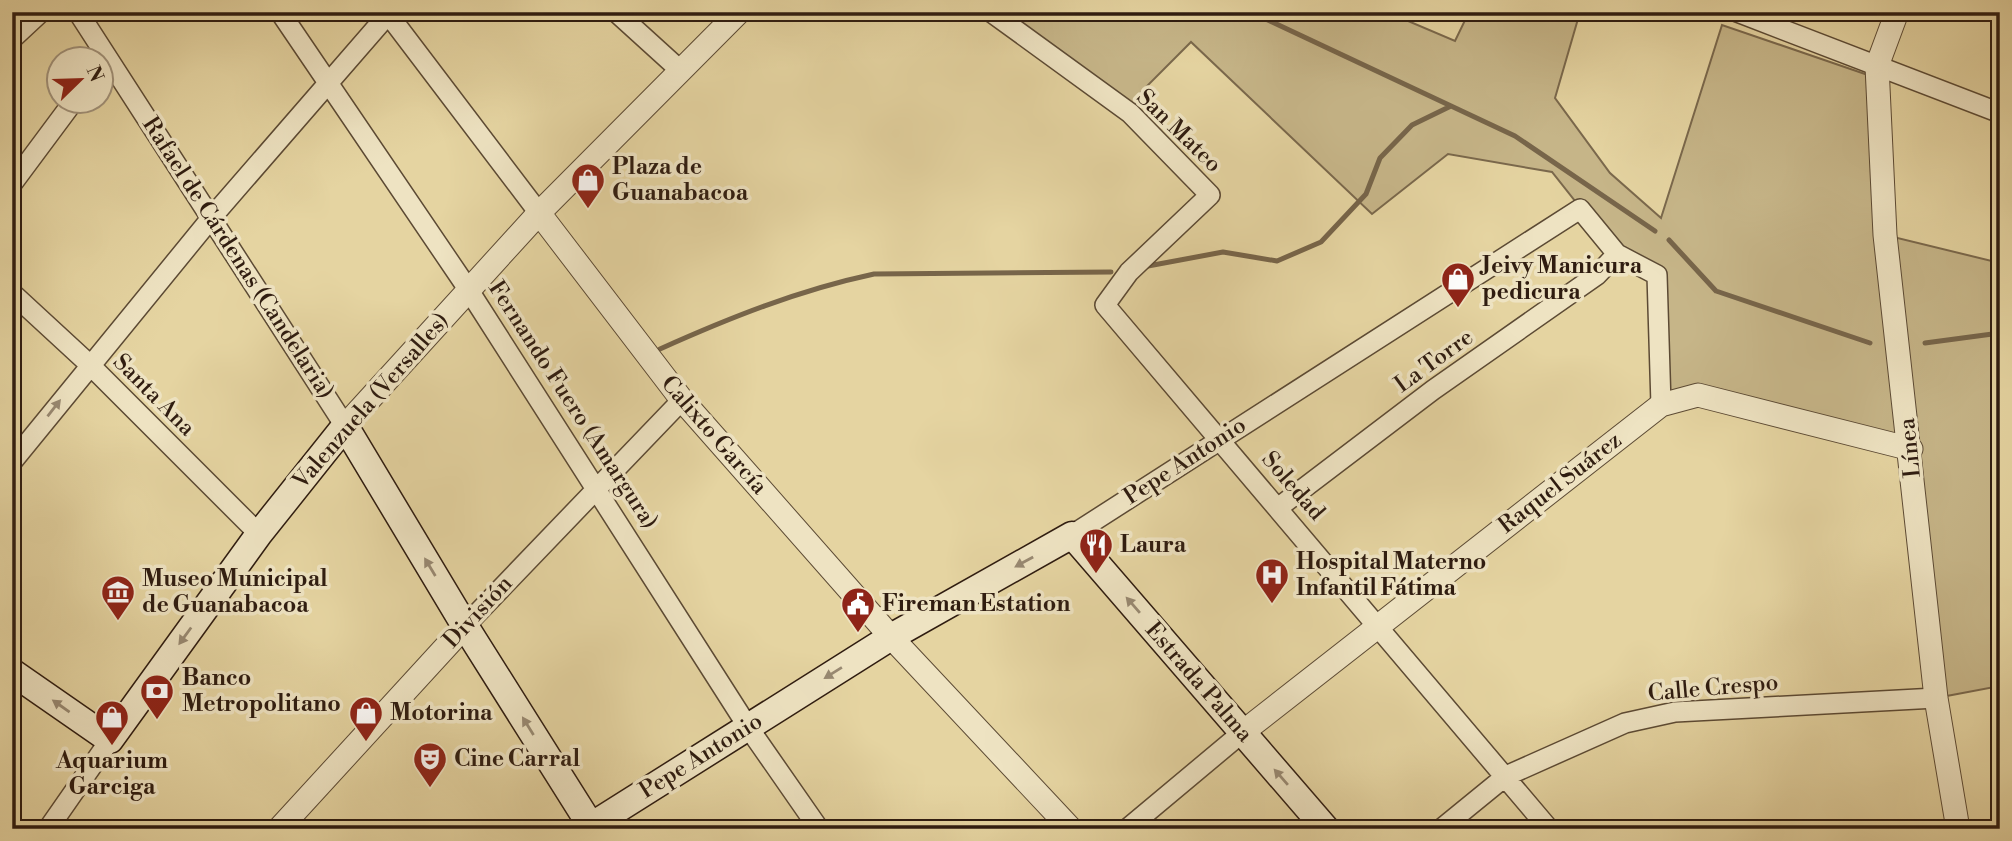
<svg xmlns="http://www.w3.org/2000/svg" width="2012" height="841" font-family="'Libre Bodoni',serif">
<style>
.green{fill:#c6b588;stroke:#7a684c;stroke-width:2}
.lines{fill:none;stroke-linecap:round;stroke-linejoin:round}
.stream{stroke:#77654a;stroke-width:5}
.minor-casing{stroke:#5c4a34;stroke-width:22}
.tertiary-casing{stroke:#5c4a34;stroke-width:25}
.secondary-casing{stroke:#2f1c10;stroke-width:29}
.minor{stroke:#eee3c2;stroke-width:19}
.tertiary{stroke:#eee3c2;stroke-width:23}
.secondary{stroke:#eee3c2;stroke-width:26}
.oneway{fill:#988972}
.labels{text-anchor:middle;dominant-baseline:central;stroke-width:7;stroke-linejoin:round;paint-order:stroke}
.street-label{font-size:23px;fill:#2f1c10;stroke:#eee3c2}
.poi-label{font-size:23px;font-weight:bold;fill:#2f1c10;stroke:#eee3c2;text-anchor:start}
</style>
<rect width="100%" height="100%" fill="#e5d4a1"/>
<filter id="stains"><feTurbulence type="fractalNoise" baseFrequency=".00286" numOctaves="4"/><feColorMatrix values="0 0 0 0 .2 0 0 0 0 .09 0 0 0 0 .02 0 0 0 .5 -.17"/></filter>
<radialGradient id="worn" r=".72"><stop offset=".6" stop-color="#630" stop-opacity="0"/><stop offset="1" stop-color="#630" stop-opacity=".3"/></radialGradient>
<path class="green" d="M991 12H1387L1455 41 1469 12H1580L1555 98 1610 173 1661 218 1722 25 1868 75 1885 235 2000 263V686L1936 698 1910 449 1699 389 1661 405 1657 275 1617 254 1552 172 1448 154 1372 214 1191 42 1141 92 1130 113Z"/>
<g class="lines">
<path class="stream" d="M1251 12 1515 136 1655 231
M1669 240 1716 291 1870 343
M1148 266 1223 252 1277 261 1321 242 1366 194 1380 158 1412 125 1451 106
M1925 343 2000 333
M660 349C729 318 799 290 874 274L1111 272"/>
<g class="minor-casing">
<path id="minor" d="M78 12 345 426
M280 12 468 289 748 727 819 829
M616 12 681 71
M991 12 1130 113 1210 195 1129 272 1105 305 1549 829
M1737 12 2000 113
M388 14 539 213
M12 39 41 12
M12 184 73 102
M12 293 89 364 259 534
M12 462 212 217 390 12
M1279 507 1433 390 1597 275 1617 254
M1072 535 1580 209 1617 254 1657 275 1661 405
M465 626 682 400
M48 829 110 740
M1127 829 1243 732
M1441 829 1506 776 1625 723 1675 712 1936 698"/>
</g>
<g class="tertiary-casing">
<path id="tertiary" d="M1897 12 1877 66 1885 235 1936 698 1958 829
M539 213 682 400 891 637 1071 829
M345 426 539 213 739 12
M1243 732 1661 405 1698 395 1911 449
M279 829 465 626"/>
</g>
<g class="secondary-casing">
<path id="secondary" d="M12 672 110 740 259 534 345 426 465 626 591 826 891 637 1072 535 1326 829"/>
</g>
<use href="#minor" class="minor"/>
<use href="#tertiary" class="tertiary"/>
<use href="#secondary" class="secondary"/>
</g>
<defs><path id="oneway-solid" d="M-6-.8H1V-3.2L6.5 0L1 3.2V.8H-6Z" transform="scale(1.75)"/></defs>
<g class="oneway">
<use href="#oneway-solid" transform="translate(54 408) rotate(-52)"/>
<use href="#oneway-solid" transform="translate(1024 562) rotate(151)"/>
<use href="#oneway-solid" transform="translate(430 567) rotate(-121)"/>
<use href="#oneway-solid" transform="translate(1133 605) rotate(-131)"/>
<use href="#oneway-solid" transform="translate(185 636) rotate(126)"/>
<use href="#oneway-solid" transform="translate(833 673) rotate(148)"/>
<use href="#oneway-solid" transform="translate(61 706) rotate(-145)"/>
<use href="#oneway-solid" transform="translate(528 726) rotate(-122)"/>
<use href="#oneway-solid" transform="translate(1281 777) rotate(-131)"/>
</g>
<defs>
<g id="shop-pin" transform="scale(1.75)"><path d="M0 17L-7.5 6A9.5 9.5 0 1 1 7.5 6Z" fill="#8f2418" stroke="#eee3c2"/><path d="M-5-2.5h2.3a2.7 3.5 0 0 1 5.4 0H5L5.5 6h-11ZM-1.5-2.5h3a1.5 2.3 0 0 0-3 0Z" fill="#fff"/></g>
<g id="restaurant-pin" transform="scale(1.75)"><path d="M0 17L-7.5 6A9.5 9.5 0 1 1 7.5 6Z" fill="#8f2418" stroke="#eee3c2"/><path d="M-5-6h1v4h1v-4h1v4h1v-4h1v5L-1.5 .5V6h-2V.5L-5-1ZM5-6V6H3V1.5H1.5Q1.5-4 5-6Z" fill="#fff"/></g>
<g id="hospital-pin" transform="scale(1.75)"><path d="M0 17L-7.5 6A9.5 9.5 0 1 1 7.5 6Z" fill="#8f2418" stroke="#eee3c2"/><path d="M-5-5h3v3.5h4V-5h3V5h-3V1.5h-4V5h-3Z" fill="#fff"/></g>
<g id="museum-pin" transform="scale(1.75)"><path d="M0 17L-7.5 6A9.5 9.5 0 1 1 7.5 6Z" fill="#8f2418" stroke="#eee3c2"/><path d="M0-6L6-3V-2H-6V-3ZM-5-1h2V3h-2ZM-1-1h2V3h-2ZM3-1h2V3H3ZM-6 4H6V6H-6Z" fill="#fff"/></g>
<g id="civic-pin" transform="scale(1.75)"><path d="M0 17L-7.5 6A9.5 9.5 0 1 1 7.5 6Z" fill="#8f2418" stroke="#eee3c2"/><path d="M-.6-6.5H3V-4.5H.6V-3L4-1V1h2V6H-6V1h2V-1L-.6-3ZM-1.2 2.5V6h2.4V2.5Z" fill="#fff"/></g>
<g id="bank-pin" transform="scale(1.75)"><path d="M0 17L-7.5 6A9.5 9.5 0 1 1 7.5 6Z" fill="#8f2418" stroke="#eee3c2"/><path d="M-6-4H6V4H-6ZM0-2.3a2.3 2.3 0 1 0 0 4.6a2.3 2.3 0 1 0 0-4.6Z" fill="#fff"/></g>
<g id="theatre-pin" transform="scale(1.75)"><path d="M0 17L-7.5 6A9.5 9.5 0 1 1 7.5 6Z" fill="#8f2418" stroke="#eee3c2"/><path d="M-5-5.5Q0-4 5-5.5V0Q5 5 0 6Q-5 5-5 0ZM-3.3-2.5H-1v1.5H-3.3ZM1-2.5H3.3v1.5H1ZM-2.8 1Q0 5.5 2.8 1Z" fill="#fff"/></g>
</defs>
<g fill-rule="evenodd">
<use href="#shop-pin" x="588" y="180"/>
<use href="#shop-pin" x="1458" y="279"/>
<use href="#restaurant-pin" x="1096" y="545"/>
<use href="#hospital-pin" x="1272" y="575"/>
<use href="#museum-pin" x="118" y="592"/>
<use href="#civic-pin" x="858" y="604"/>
<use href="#bank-pin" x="157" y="691"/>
<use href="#shop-pin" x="366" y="713"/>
<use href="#shop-pin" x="112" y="717"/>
<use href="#theatre-pin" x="430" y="759"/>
</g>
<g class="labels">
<g class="street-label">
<text transform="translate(1179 131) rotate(44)">San Mateo</text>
<text transform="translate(238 258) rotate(57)">Rafael de Cárdenas (Candelaria)</text>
<text transform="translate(1434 361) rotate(-36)">La Torre</text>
<text transform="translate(154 395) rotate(45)">Santa Ana</text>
<text transform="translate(371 401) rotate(-49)">Valenzuela (Versalles)</text>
<text transform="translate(573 405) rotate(57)">Fernando Fuero (Amargura)</text>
<text transform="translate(714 435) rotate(49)">Calixto García</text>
<text transform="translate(1910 448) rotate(-96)">Línea</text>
<text transform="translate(1185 461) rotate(-33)">Pepe Antonio</text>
<text transform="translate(1560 483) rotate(-38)">Raquel Suárez</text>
<text transform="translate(1293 486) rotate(49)">Soledad</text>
<text transform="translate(478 612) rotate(-47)">División</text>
<text transform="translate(1199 682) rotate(49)">Estrada Palma</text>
<text transform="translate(1713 688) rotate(-5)">Calle Crespo</text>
<text transform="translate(701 756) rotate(-32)">Pepe Antonio</text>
</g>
<g class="poi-label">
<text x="612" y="167">Plaza de<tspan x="612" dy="26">Guanabacoa</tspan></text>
<text x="1482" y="266">Jeivy Manicura<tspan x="1482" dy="26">pedicura</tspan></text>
<text x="1120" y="545">Laura</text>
<text x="1296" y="562">Hospital Materno<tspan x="1296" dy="26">Infantil Fátima</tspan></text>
<text x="142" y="579">Museo Municipal<tspan x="142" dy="26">de Guanabacoa</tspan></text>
<text x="882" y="604">Fireman Estation</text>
<text x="182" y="678">Banco<tspan x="182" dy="26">Metropolitano</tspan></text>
<text x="390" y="713">Motorina</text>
<text x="454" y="759">Cine Carral</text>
<text x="112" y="761" text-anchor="middle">Aquarium<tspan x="112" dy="26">Garciga</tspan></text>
</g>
</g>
<rect width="2012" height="841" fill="none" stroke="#e5d4a1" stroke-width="42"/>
<rect x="14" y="14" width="1984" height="813" fill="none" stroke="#2f1c10" stroke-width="3.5"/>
<rect x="21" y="21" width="1970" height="799" fill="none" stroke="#2f1c10" stroke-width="2"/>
<g transform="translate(80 80) rotate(67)"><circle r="33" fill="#eee3c2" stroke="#a2937b" stroke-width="2"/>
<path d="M0-5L12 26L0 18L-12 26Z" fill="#8f2418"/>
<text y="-10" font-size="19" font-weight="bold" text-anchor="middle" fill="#2f1c10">N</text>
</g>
<rect width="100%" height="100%" filter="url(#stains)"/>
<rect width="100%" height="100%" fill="url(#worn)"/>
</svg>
